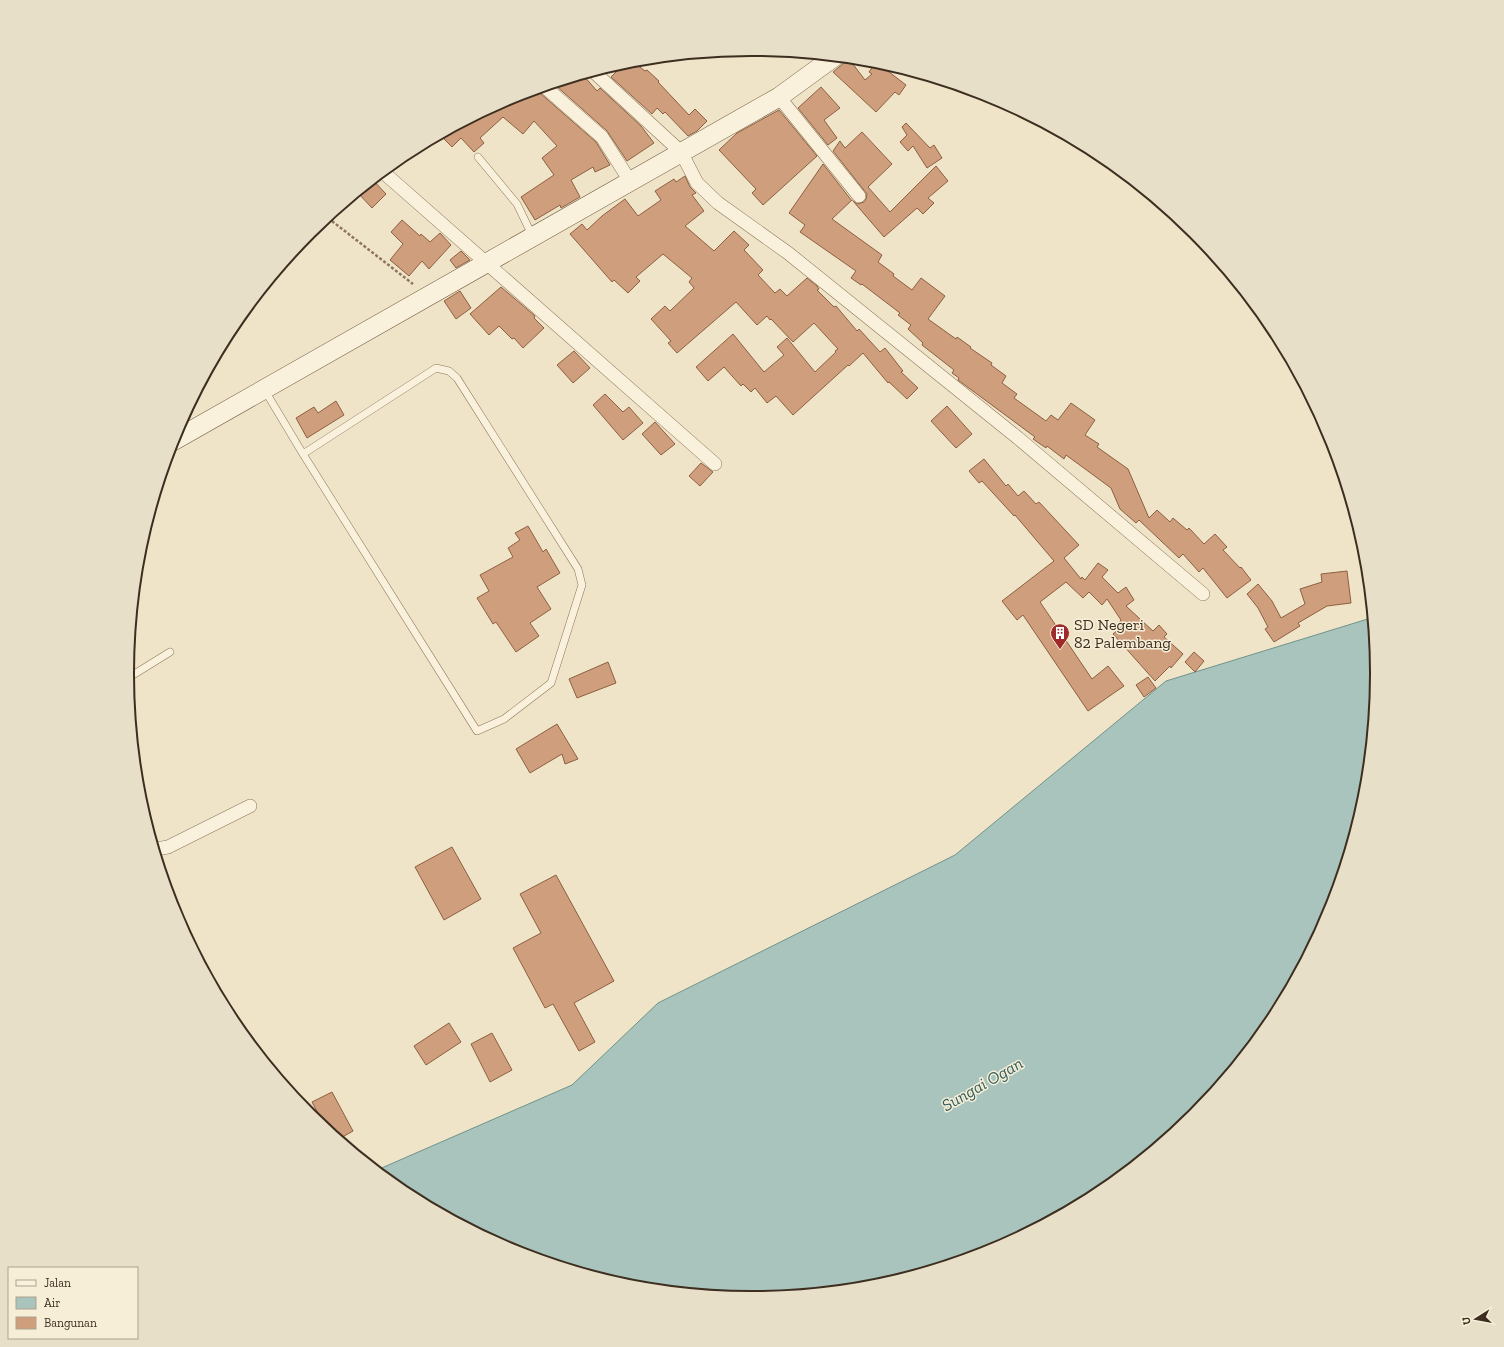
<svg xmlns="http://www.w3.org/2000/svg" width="1504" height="1347" font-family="'Zilla Slab',serif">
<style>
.water{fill:#a9c4bc;stroke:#6f938a}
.building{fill:#cf9f7d;stroke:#8d5f41}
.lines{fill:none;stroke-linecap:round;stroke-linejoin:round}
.lane-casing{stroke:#8d765c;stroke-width:8}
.street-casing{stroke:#8d765c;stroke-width:14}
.secondary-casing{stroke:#6f573f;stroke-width:20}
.path{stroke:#8d765c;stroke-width:2.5;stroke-dasharray:3 2;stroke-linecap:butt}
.lane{stroke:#faf1dc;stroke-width:7}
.street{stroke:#faf1dc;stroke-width:13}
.secondary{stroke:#faf1dc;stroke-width:19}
.labels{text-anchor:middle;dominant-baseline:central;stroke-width:3;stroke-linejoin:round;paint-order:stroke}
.poi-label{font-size:16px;fill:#3d2e20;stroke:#f7eed8;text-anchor:start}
.water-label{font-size:17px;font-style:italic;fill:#2f5d5a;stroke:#f7eed8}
.rim{fill:none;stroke:#3d2e20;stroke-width:2}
</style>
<rect width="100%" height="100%" fill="#f0e4c8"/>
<path class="water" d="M1371 618 1376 674 1364 796 1329 913 1271 1021 1193 1115 1099 1193 991 1251 874 1286 752 1298 630 1286 513 1250 405 1193 377 1170 572 1085 658 1003 955 855 1166 681Z"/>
<path class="building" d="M849 59 865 80 872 74 869 72 876 62 906 85 899 95 895 92 876 112 833 72Z
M632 61 645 71 647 70 659 81 658 82 689 115 695 109 707 121 697 131 688 136 665 112 663 114 657 108 652 114 611 77 617 71 611 67Z
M583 75 597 91 600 88 641 126 654 143 627 161 607 131 554 84Z
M821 87 840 108 824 120 837 138 828 145 798 108Z
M537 89 540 93 596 142 610 165 595 172 593 167 571 180 580 197 561 208 560 205 535 220 521 197 554 175 542 158 557 146 534 121 523 134 503 117 480 138 484 143 474 152 461 138 452 147 444 139V133L513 96Z
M779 110 817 156 763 205 752 193 756 189 719 150 737 133Z
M906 123 930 148 934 145 942 158 927 168 913 146 908 151 900 142 907 135 902 127Z
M862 132 892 164 868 187 890 212 936 166 948 181 928 198 934 203 923 214 917 208 884 237 853 201 857 204 864 202 866 199 867 194 833 151 840 141 845 148Z
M823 164 852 201V200L832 219 882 255 878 262 894 274 893 276 912 290 921 278 945 296 928 319 956 339 957 337 971 347 970 348 992 363 991 365 1006 376 1002 383 1017 394 1014 398 1046 421 1051 415 1058 420 1071 403 1095 420 1085 435 1099 444 1097 447 1128 469 1149 518 1157 510 1170 522 1173 518 1187 530 1189 528 1204 544 1215 534 1227 547 1223 550 1240 568 1241 567 1251 580 1227 598 1203 568 1199 572 1183 554 1179 558 1139 520 1136 523 1120 509 1111 488 1066 455 1064 459 1047 446 1046 448 1033 439 1035 437 958 380 959 378 952 373 954 370 922 345 923 343 908 329 911 325 898 315 900 313 862 284 861 285 851 278 856 271 800 232 805 225 789 213Z
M685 176 690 187 696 193 692 195 704 211 685 226 714 251 734 231 749 245 744 250 763 270 758 275 775 293 780 289 787 296 807 278 817 286 819 289 817 290 834 307 836 306 857 331 859 329 880 352 885 348 903 371 901 372 918 388 907 399 889 382 888 383 863 353 849 366 848 365 793 415 776 396 767 403 755 388 751 392 743 384 741 386 724 367 708 381 696 367 733 334 764 372 784 355 777 347 787 338 815 372 836 352 835 351 838 349 814 323 793 342 771 319 770 320 767 316 757 325 736 302 677 353 668 343 671 341 651 319 665 306 670 311 694 288 689 282 692 278 663 254 636 277 640 281 628 293 614 280 612 282 570 234 582 224 587 230 602 216 625 199 638 216 661 200 655 191 674 179 676 182Z
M373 180 386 194 372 208 358 193Z
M402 220 420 236 421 234 430 242 440 233 451 245 429 269 422 261 409 276 390 260 403 244 391 232Z
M461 251 470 260 456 268 450 260Z
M501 287 535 316 534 318 544 328 523 348 514 338 512 339 499 326 489 335 470 314Z
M460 291 471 308 456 319 444 301Z
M574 351 590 368 573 383 557 365Z
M605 394 623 412 629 407 643 423 623 440 593 405Z
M336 401 344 415 307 438 296 418 314 407 318 413Z
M947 406 972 434 956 448 931 421Z
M655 422 675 444 661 455 642 434Z
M984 459 1006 486 1008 484 1018 496 1024 491 1036 504 1039 502 1079 545 1064 558 1081 579 1082 577 1085 580 1098 563 1108 570 1102 577 1118 593 1126 587 1134 600 1126 606 1153 631 1159 625 1167 634 1164 637 1183 654 1171 668 1170 666 1155 681 1113 634 1122 626 1119 623 1121 620 1107 599 1102 605 1089 592 1083 598 1066 582 1040 602 1092 679 1108 666 1124 686 1088 711 1023 615 1017 620 1002 601 1054 561 1015 515 1014 516 982 481 979 483 969 471Z
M701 463 713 472 700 486 689 476Z
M528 526 543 552 546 549 560 573 537 587 551 609 530 623 539 636 516 652 496 622 493 624 477 598 489 591 480 575 513 557 508 548 520 540 515 533Z
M1347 571 1351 603 1327 606 1298 623 1300 626 1274 642 1265 629 1268 627 1258 608 1247 594 1258 584 1272 601 1281 618 1305 604 1300 589 1322 582 1321 574Z
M1194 652 1204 661 1195 672 1185 662Z
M608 662 616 683 577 698 569 679Z
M1148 677 1156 688 1144 697 1136 685Z
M557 724 578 759 565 764 562 754 530 773 516 749Z
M452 847 481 899 444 920 415 867Z
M556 875 614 981 574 1003 595 1042 579 1051 553 1004 545 1008 513 948 541 933 520 894Z
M449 1023 461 1042 426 1065 414 1046Z
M492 1033 512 1070 490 1082 471 1044Z
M332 1092 353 1131 339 1139 325 1127 312 1102Z"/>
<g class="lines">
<g class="lane-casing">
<path id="lane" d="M478 157 517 204 532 235
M264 389 303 454 477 731 504 719 551 683 582 585 578 569 457 378 449 371 436 368 303 454
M128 678 170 652"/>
</g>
<g class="street-casing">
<path id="street" d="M594 72 681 152 697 183 718 203 788 253 1018 438 1203 594
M545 87 602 137 630 181
M779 97 859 196
M383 172 715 464
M156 849 168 847 250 806"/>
</g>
<g class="secondary-casing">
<path id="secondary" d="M173 441 779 97 834 57"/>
</g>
<path class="path" d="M328 218 413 284"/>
<use href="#lane" class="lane"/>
<use href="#street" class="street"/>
<use href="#secondary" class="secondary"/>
</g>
<defs>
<g id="building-pin" transform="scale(1)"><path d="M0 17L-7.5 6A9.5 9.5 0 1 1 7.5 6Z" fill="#9e2a2b" stroke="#f7eed8"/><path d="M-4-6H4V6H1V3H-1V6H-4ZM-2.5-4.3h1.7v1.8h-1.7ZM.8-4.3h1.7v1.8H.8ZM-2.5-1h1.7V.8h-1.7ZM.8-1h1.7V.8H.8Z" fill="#fff"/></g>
</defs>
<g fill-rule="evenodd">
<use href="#building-pin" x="1060" y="633"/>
</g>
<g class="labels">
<g class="poi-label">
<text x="1074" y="624">SD Negeri<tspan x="1074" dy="18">82 Palembang</tspan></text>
</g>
<g class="water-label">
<text transform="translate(982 1084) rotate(-30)">Sungai Ogan</text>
</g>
</g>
<path d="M0 0H1504V1347H0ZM751 56H753A617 617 0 0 1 1370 673V674A617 617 0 0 1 753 1291H751A617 617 0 0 1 134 674V673A617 617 0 0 1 751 56Z" fill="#e8dfc9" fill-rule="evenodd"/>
<path class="rim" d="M751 56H753A617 617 0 0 1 1370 673V674A617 617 0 0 1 753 1291H751A617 617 0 0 1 134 674V673A617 617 0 0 1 751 56Z"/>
<rect x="8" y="1267" width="130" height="72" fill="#f7eed8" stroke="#ada18e"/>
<rect x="16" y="1280" width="20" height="6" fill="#faf1dc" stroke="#ada18e"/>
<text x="44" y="1287" font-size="12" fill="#3d2e20">Jalan</text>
<rect x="16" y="1297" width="20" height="12" fill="#a9c4bc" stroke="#ada18e"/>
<text x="44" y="1307" font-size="12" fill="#3d2e20">Air</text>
<rect x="16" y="1317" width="20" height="12" fill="#cf9f7d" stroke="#ada18e"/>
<text x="44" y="1327" font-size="12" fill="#3d2e20">Bangunan</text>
<g transform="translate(1476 1319) rotate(259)" stroke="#f7eed8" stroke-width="3" paint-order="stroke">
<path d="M0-3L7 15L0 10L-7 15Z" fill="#3d2e20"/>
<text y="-6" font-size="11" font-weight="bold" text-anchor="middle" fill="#3d2e20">U</text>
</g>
</svg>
